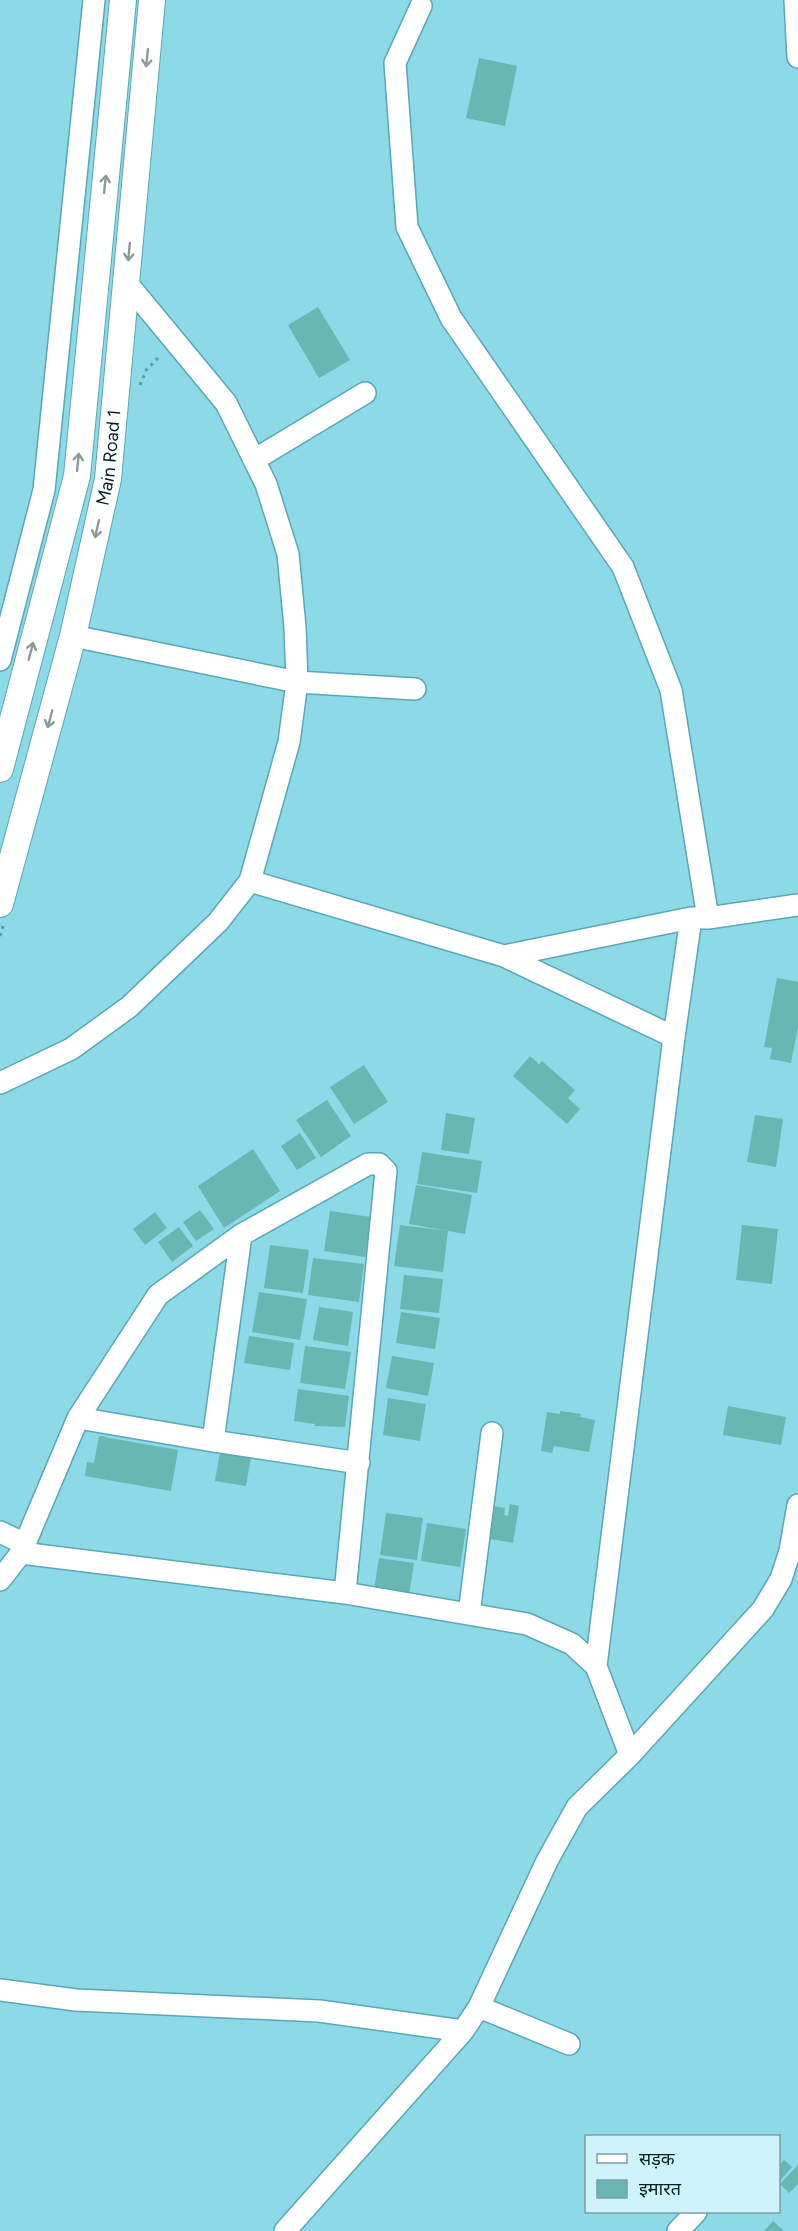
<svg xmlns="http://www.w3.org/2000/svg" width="798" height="2231" font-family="Figtree,'Noto Sans Devanagari',sans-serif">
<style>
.building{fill:#68b7b2}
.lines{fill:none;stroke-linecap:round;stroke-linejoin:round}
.minor-casing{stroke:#5aa7b5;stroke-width:24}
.major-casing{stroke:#5aa7b5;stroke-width:28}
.path{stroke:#5c99a4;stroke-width:3;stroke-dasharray:3 4.5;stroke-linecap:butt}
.minor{stroke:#fff;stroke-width:21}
.major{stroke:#fff;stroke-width:26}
.oneway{stroke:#8c9a9c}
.labels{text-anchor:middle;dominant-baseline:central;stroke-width:6;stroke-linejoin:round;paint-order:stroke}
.street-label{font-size:18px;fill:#001e24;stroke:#cef3fa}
</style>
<rect width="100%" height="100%" fill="#8cd9e7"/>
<path class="building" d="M479 58 517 66 505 126 466 118Z
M318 307 350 360 319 378 288 325Z
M777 978 798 982V1027L791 1063 770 1059 772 1048 764 1047Z
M530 1056 539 1064 542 1061 575 1090 568 1098 580 1109 567 1124 513 1076Z
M364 1065 388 1102 354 1124 330 1087Z
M327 1100 351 1136 321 1157 296 1120Z
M446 1113 475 1118 469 1154 441 1150Z
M755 1115 783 1119 776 1167 747 1162Z
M300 1133 316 1158 297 1170 281 1146Z
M253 1149 280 1191 224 1228 198 1186Z
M422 1152 482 1161 477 1193 417 1184Z
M416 1185 472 1195 465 1234 409 1224Z
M200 1210 214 1229 196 1241 183 1222Z
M330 1211 371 1217 365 1257 324 1251Z
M155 1212 167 1228 145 1245 133 1229Z
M400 1225 448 1231 443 1272 394 1266Z
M742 1225 778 1229 772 1284 736 1280Z
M179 1227 193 1246 172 1262 158 1242Z
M270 1245 309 1250 303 1293 264 1288Z
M313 1258 364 1264 359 1302 308 1295Z
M404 1275 443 1279 439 1313 400 1309Z
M259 1292 307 1299 300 1340 252 1332Z
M319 1307 353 1312 348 1346 313 1340Z
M401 1312 440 1318 435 1349 396 1343Z
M249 1336 294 1343 290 1370 244 1363Z
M305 1346 351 1352 345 1389 300 1383Z
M392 1356 434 1363 428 1396 386 1388Z
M298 1389 349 1396 345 1427 314 1426 315 1424 294 1421Z
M388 1398 426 1404 420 1441 383 1435Z
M728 1406 786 1417 781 1445 723 1435Z
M560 1411 581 1414 580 1417 595 1420 589 1452 554 1446 552 1453 541 1451 547 1412 560 1414Z
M99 1436 178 1450 171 1491 85 1476 87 1462 94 1463Z
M220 1452 251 1457 246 1486 215 1481Z
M510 1504 519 1506 513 1543 485 1538 489 1532 494 1506 505 1508 504 1515 508 1516Z
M386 1513 423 1518 417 1560 380 1555Z
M427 1523 466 1529 460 1567 421 1561Z
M379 1558 414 1563 409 1595 374 1590Z
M784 2160 792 2167 778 2183V2167Z
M798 2165V2184L789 2193 780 2184Z
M773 2221 784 2231H764Z"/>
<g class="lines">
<g class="minor-casing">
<path id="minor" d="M795 0 798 57
M421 6 395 63 407 227 451 318 623 567 671 690 708 918
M254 460 365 393
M73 636 297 682 415 689
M0 660 44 490 94 0
M250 881 504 956 674 1037
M504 956 691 918H708L798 905
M0 1083 71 1049 129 1007 218 922 250 881 289 742 297 682 295 627 288 554 266 484 226 403 126 282
M78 1418 213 1441 359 1463
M213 1441 241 1235
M0 1532 25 1544
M21 1553 345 1593 527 1624 572 1644 596 1666 630 1755
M0 1580 21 1553 78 1418 158 1295 241 1235 368 1164H379L386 1171 345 1593
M469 1614 492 1433
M596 1666 674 1037 691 918
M0 1990 76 2000 319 2011 463 2031
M479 2007 569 2044
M285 2231 463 2031 479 2007 547 1861 577 1807 630 1755 763 1609 781 1579 790 1551 798 1505
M678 2231 696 2212"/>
</g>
<g class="major-casing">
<g id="major">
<path d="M0 769 77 476 123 0"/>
<path id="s1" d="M0 904 73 636 108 479 152 0"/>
</g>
</g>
<path class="path" d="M140 385 147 369 161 355
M0 936 3 926"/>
<use href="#minor" class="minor"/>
<use href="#major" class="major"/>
</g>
<defs><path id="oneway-shaft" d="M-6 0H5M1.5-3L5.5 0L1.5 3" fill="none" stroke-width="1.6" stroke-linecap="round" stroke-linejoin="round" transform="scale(1.5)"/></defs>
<g class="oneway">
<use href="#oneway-shaft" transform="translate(147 58) rotate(96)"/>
<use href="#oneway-shaft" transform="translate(105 184) rotate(-84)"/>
<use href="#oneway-shaft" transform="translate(129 252) rotate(95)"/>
<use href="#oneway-shaft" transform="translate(78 462) rotate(-84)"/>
<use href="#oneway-shaft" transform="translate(97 529) rotate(103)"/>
<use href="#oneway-shaft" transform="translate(31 651) rotate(-75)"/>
<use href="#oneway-shaft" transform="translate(50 719) rotate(105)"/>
</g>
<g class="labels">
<g class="street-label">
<text stroke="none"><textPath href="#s1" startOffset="460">Main Road 1</textPath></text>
</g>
</g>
<rect x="585" y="2135" width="195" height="78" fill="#cef3fa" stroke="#7c9ea4" stroke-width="1.5"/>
<rect x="597" y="2154" width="30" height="9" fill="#ffffff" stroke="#7c9ea4" stroke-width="1.5"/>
<text x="639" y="2165" font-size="18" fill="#001e24">सड़क</text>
<rect x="597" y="2180" width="30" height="18" fill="#68b7b2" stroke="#7c9ea4" stroke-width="1.5"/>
<text x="639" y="2195" font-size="18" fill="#001e24">इमारत</text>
</svg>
